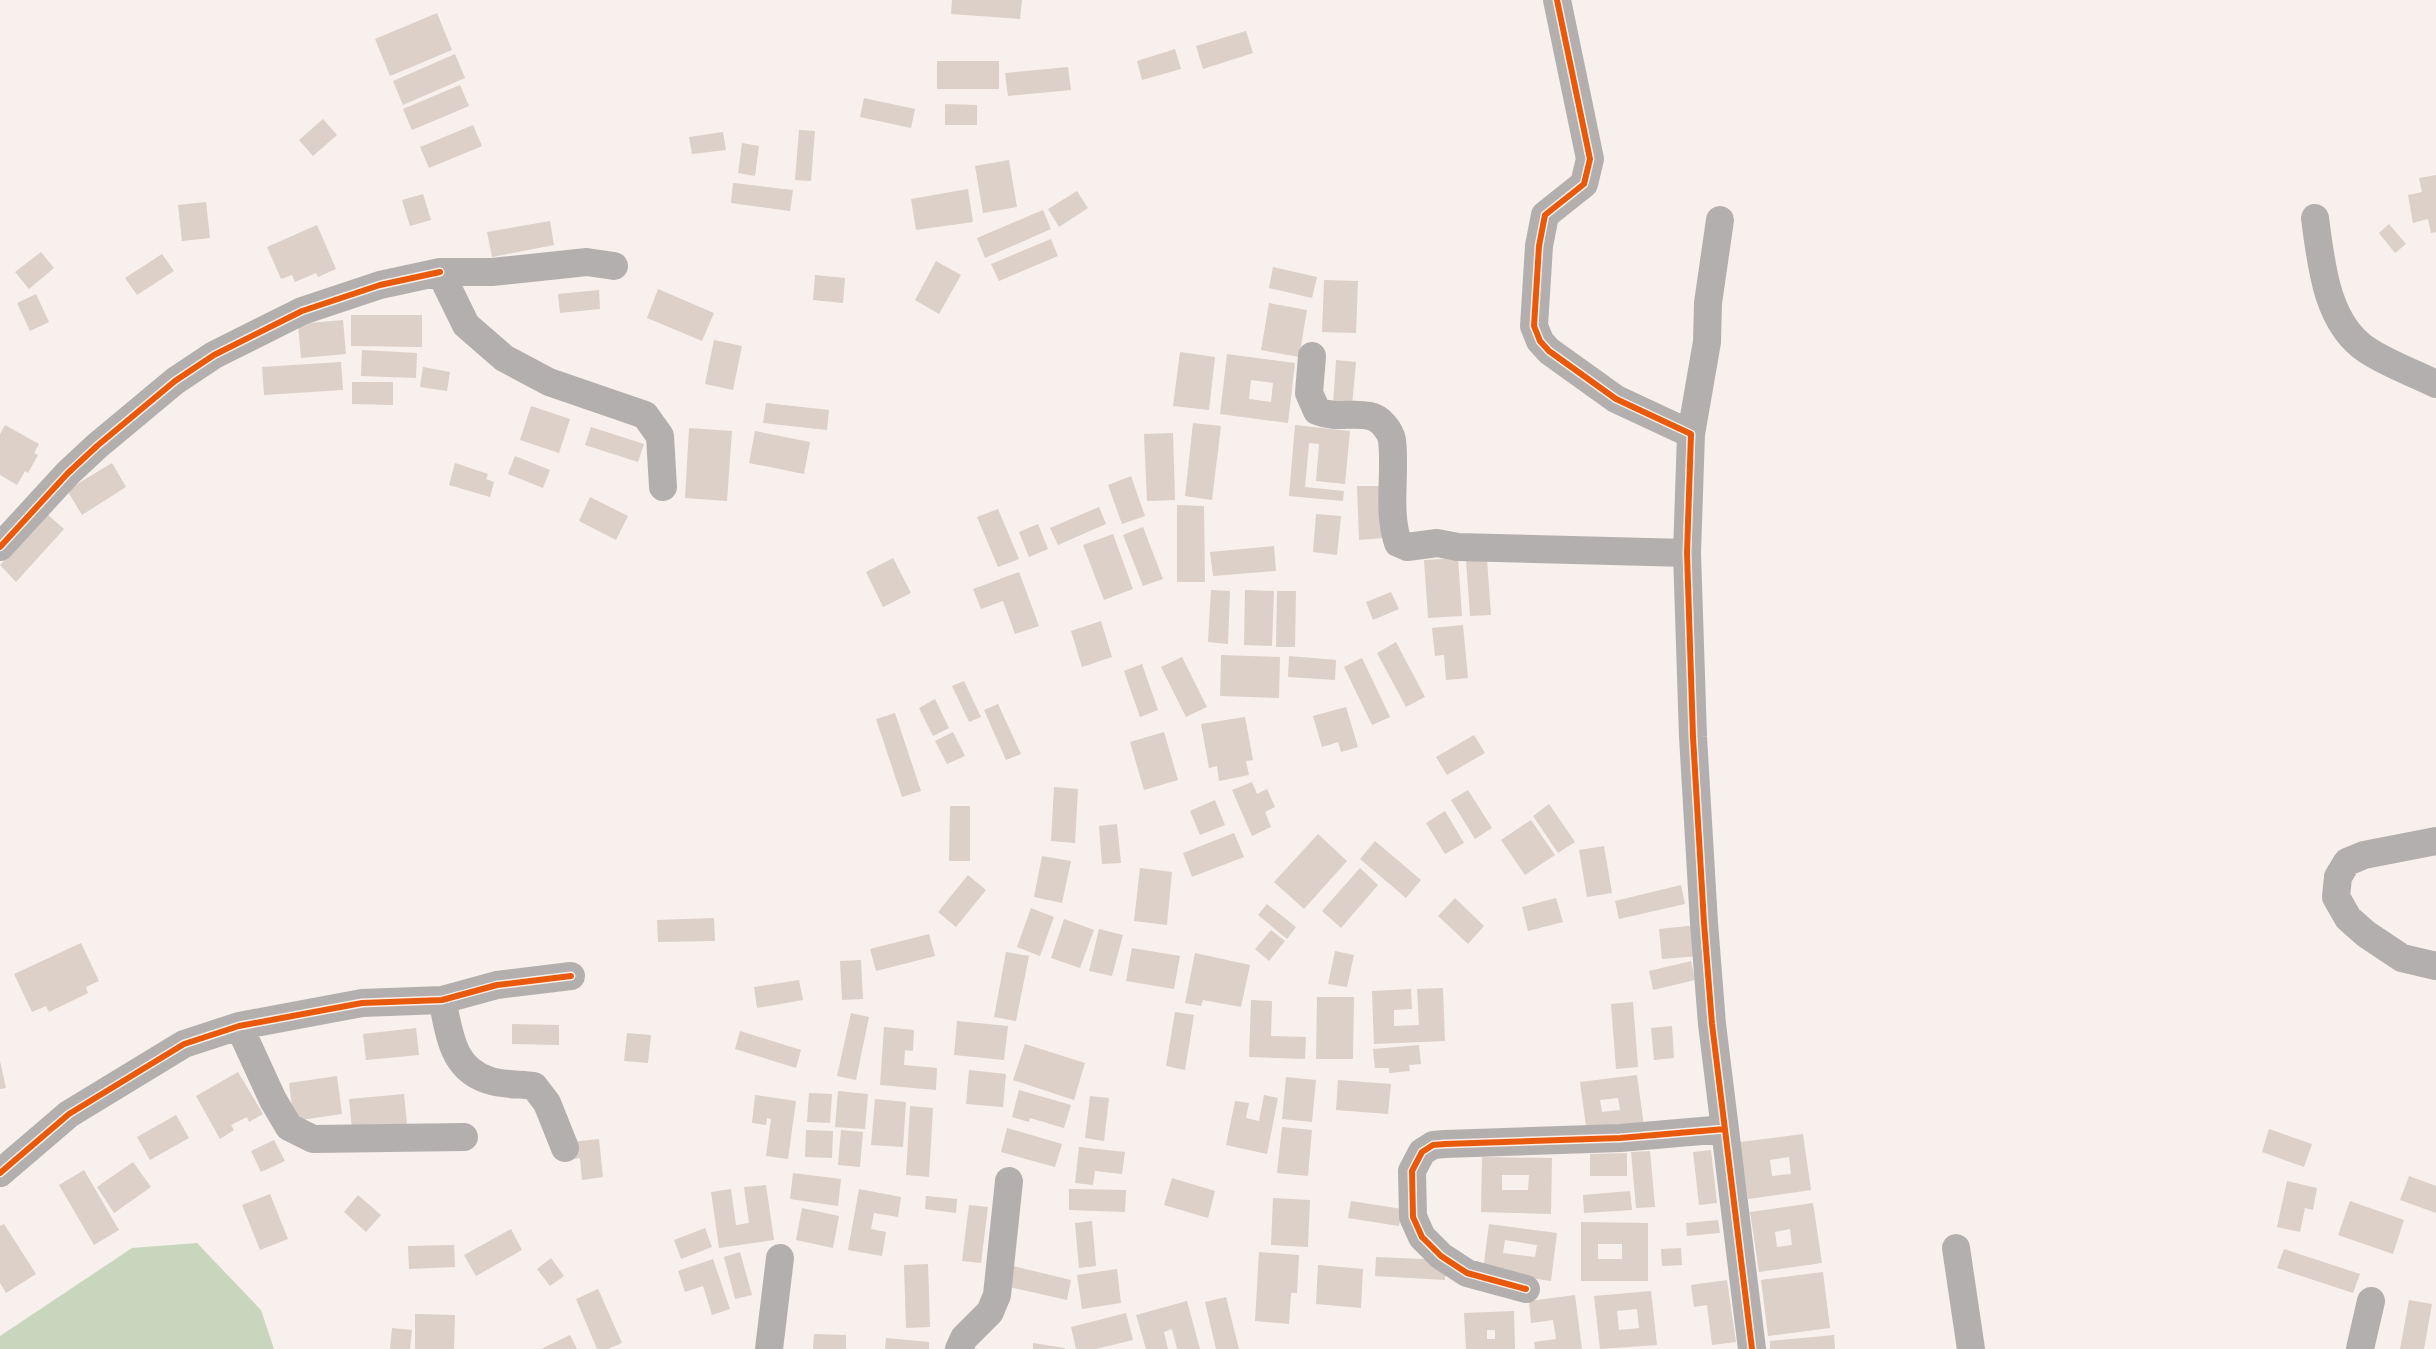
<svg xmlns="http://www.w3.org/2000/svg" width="2436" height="1349" font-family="'Alegreya Sans',sans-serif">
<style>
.forest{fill:#c8d6be}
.building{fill:#dcd0c8;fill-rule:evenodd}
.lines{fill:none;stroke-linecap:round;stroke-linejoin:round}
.minor{stroke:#b4afaf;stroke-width:28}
.cycleway-casing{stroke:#fdefe7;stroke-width:9}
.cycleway{stroke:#e8590c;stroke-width:6}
</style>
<rect width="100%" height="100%" fill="#f8f0ec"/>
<path class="forest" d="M197 1243 261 1310 274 1349H0V1336L132 1248Z"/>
<path class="building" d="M952 0H1022L1020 19 951 14Z
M437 13 452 50 390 76 375 39Z
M1246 31 1253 53 1203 69 1196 46Z
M1175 49 1181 69 1142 80 1137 61Z
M455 54 465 78 403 105 393 81Z
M937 61H999V89H937Z
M1068 67 1071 90 1008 96 1005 73Z
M460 85 469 106 412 130 403 109Z
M864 98 915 109 911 128 860 117Z
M945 104 977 105V125H945Z
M323 119 337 135 313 156 299 140Z
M473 125 482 146 429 168 420 147Z
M799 130 815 131 811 181 795 180Z
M723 132 726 150 692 154 689 137Z
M742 143 759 146 755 176 738 173Z
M1009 160 1017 207 983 213 975 166Z
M2436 175V232L2431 233 2428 219 2413 223 2408 195 2422 192 2419 178Z
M733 183 793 190 790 211 731 203Z
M968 189 973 222 916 230 911 199Z
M1077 191 1088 208 1059 227 1048 209Z
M423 194 431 220 410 226 402 200Z
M206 202 210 238 182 241 178 205Z
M1043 210 1051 229 985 258 977 238Z
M550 221 554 245 492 257 487 232Z
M2389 224 2406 244 2395 253 2379 233Z
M317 225 336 269 318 277 316 273 295 282 292 275 281 279 267 247Z
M1051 239 1058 256 999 281 991 264Z
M41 252 54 268 29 289 15 272Z
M162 254 174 271 137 295 125 278Z
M936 261 961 275 939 314 915 300Z
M1273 267 1317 277 1312 298 1269 288Z
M815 275 845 278 843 303 813 300Z
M1324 280 1358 281 1356 333 1322 332Z
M658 289 714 313 702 341 647 318Z
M599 290 600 309 560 313 558 294Z
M36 294 49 322 30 331 17 303Z
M1269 303 1307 310 1299 357 1261 350Z
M351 315H422V347L351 346Z
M343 320 346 354 301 358 298 324Z
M714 340 742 346 733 390 705 384Z
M362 350 417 353 416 378 361 376Z
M1180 352 1215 357 1209 410 1173 406Z
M1227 354 1295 363 1288 423 1220 414ZM1251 380 1273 383 1271 402 1249 399Z
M1336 360 1356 362 1352 406 1333 405Z
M341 362 343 390 264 395 262 367Z
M423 367 450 372 447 391 420 387Z
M352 382H393V405L352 404Z
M766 403 829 410 827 430 763 423Z
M531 406 570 419 559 453 520 440Z
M1193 423 1221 426 1212 500 1185 496Z
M5 425 39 444 34 453 38 455 28 473 25 471 17 485 0 475V434Z
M1295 425 1350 431 1345 484 1316 481 1319 444 1309 443 1305 487 1344 491 1343 501 1289 496Z
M591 427 644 444 638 462 585 445Z
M689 428 732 431 727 501 685 498Z
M755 431 810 442 804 474 749 463Z
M1173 433 1175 500 1147 501 1144 434Z
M515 456 550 470 543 488 508 474Z
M112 463 126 487 82 515 67 490Z
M455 463 488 474 486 479 494 482 490 497 449 485Z
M1131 476 1145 516 1122 524 1108 485Z
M1357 486H1381L1383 538 1359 540Z
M590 497 628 516 616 540 579 521Z
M1177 505 1204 506 1205 582H1177Z
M1099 507 1106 524 1058 545 1050 528Z
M998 509 1019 559 998 567 977 517Z
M47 514 64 529 16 582 0 565Z
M1316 514 1341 516 1337 555 1313 552Z
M1038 524 1048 549 1029 557 1019 532Z
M1143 527 1163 579 1143 586 1123 535Z
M1113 534 1133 589 1104 600 1083 545Z
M1274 546 1276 571 1213 576 1210 552Z
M893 558 911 593 883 607 866 572Z
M1458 558 1462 616 1428 618 1424 560Z
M1487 559 1491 615 1470 616 1466 560Z
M1019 572 1039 626 1015 634 1003 601 981 609 973 589Z
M1211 590 1230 591 1228 644 1208 642Z
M1245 590 1274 591 1272 646 1244 645Z
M1277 591H1296L1295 647H1276Z
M1391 592 1399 609 1373 620 1366 602Z
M1101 621 1112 657 1082 667 1071 631Z
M1463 625 1468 678 1446 680 1444 655 1435 656 1432 628Z
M1396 642 1425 697 1406 707 1377 653Z
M1221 655 1280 657 1279 698 1220 696Z
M1289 656 1336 660 1335 680 1288 677Z
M1182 657 1207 707 1186 717 1161 667Z
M1362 658 1390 717 1372 725 1344 667Z
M1142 664 1158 710 1140 717 1124 671Z
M964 681 981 717 969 722 952 686Z
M935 699 949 728 933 736 919 708Z
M998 704 1021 754 1006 760 984 710Z
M1346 707 1358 747 1341 752 1338 742 1322 747 1313 716Z
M895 713 921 791 902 797 876 719Z
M1245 717 1253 760 1246 761 1249 775 1219 781 1217 766 1209 768 1201 724Z
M953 732 965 756 947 764 935 741Z
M1164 732 1178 780 1144 790 1130 742Z
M1474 735 1485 753 1447 775 1436 757Z
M1252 782 1257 794 1267 789 1275 807 1265 812 1271 827 1252 836 1232 790Z
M1054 787 1078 789 1075 843 1051 841Z
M1468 790 1492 828 1475 839 1451 800Z
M1215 800 1225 825 1200 835 1190 811Z
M1549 804 1575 842 1558 853 1533 816Z
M950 806H970V861H949Z
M1445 811 1464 843 1445 854 1426 823Z
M1531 820 1555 855 1525 875 1501 840Z
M1117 824 1121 863 1102 864 1099 826Z
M1234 833 1244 857 1192 877 1183 853Z
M1318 834 1347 861 1304 909 1274 882Z
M1375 841 1421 880 1406 898 1360 859Z
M1604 846 1612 893 1587 897 1579 850Z
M1042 856 1071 861 1062 903 1034 897Z
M1140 868 1172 872 1167 925 1134 921Z
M1360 868 1378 885 1341 928 1322 911Z
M968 875 986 890 956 927 938 912Z
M1681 885 1685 904 1619 919 1615 901Z
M1455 898 1484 926 1468 944 1438 916Z
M1556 898 1563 922 1528 931 1522 907Z
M1267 904 1296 927 1287 939 1258 915Z
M1031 908 1054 917 1040 956 1017 947Z
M714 918 715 941 658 942 657 920Z
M1064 919 1094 930 1080 968 1051 958Z
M1697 925 1700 956 1662 959 1659 929Z
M1099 929 1123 935 1112 976 1089 971Z
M1271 930 1285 941 1269 961 1255 949Z
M929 934 935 956 876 971 870 949Z
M81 943 99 981 86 987 88 993 49 1012 46 1006 32 1012 14 974Z
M1132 948 1180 956 1174 989 1126 981Z
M1335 951 1354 955 1347 987 1328 984Z
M1006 952 1029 956 1016 1021 994 1017Z
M1195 953 1250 965 1241 1007 1203 1000 1201 1006 1185 1003Z
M861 960 863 999 842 1000 840 961Z
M1691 961 1695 980 1653 990 1649 971Z
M799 980 803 1000 757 1008 754 987Z
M1443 988 1445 1041 1374 1044 1372 991 1411 989 1412 1009 1394 1010V1026L1419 1025 1417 989Z
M1317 997H1354L1353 1059H1316Z
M1251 1000 1272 1001 1271 1036 1306 1037 1305 1059 1249 1057Z
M1633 1002 1638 1067 1616 1069 1611 1004Z
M1175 1012 1194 1015 1185 1070 1166 1066Z
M851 1013 869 1017 856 1080 837 1076Z
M957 1021 1008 1026 1004 1060 954 1055Z
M512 1024 559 1025V1045L512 1044Z
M1672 1026 1674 1058 1654 1060 1651 1028Z
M884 1027 914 1030 913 1051 905 1050 904 1065 937 1068 936 1090 880 1085Z
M416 1028 419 1055 366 1060 363 1034Z
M740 1031 801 1050 796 1068 735 1049Z
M627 1033 651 1035 648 1063 624 1061Z
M1025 1044 1085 1063 1074 1100 1013 1080Z
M1419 1045 1421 1064 1409 1065 1410 1071 1389 1073V1068H1375L1373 1049Z
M0 1061 6 1088 0 1089Z
M969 1070 1006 1074 1003 1107 966 1104Z
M238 1072 263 1114 249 1122 247 1117 231 1125 234 1130 220 1139 196 1096Z
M1637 1075 1644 1126 1587 1134 1580 1082ZM1618 1098 1620 1110 1602 1112 1600 1100Z
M337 1076 342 1114 294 1121 289 1083Z
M1286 1077 1316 1080 1312 1122 1282 1119Z
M1338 1080 1391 1084 1388 1114 1336 1110Z
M1019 1090 1071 1105 1064 1128 1030 1118 1029 1122 1012 1117Z
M838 1091 868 1094 865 1129 835 1127Z
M809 1093 832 1094 830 1123 807 1122Z
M404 1094 407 1124 352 1129 349 1099Z
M755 1095 796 1101 788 1159 766 1156 771 1119 767 1118 766 1125 752 1123Z
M1264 1095 1278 1098 1267 1154 1226 1145 1235 1101 1249 1103 1246 1118 1259 1121Z
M1090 1096 1109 1098 1104 1141 1085 1138Z
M875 1099 906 1102 903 1147 871 1145Z
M910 1106 933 1108 929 1177 906 1175Z
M176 1115 189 1138 150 1160 137 1137Z
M1282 1127 1312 1130 1308 1176 1277 1173Z
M1007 1128 1062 1144 1055 1167 1001 1152Z
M2269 1129 2312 1144 2304 1167 2262 1152Z
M806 1130 833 1131 832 1158 805 1157Z
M841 1130 863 1132 860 1167 838 1165Z
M1803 1134 1811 1190 1748 1199 1740 1142ZM1789 1157 1791 1174 1772 1176 1770 1160Z
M599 1139 603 1177 582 1180 580 1158 574 1159 572 1142Z
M274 1140 285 1161 261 1172 251 1151Z
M1079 1147 1125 1152 1122 1174 1095 1171 1093 1185 1075 1183Z
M1711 1150 1717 1203 1699 1205 1693 1152Z
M1650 1151 1655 1207 1636 1208 1631 1152Z
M1627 1153V1176H1590V1154Z
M1482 1157 1552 1158 1551 1214 1481 1212ZM1502 1175H1529L1528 1190H1502Z
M133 1162 151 1187 114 1213 97 1187Z
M84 1170 119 1230 94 1245 59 1185Z
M793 1173 841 1179 838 1206 790 1199Z
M2409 1176 2436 1186V1213L2400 1200Z
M1172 1178 1215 1191 1208 1218 1164 1205Z
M2287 1181 2317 1188 2313 1210 2305 1208 2300 1232 2277 1227Z
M766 1185 774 1240 719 1248 711 1192 731 1189 736 1225 749 1223 744 1187Z
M859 1189 901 1197 898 1217 874 1213 871 1229 886 1232 882 1256 848 1250Z
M1069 1189 1126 1190 1125 1212 1069 1210Z
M1630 1191 1632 1210 1584 1213 1583 1195Z
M270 1194 288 1239 260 1250 242 1205Z
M358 1195 381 1215 366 1232 344 1212Z
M926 1196 957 1199 956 1213 925 1209Z
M1273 1198 1310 1200 1308 1247 1271 1245Z
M1351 1201 1402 1209 1399 1226 1348 1218Z
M2350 1201 2404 1220 2393 1254 2338 1235Z
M1813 1203 1822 1263 1759 1272 1750 1212ZM1790 1229 1792 1245 1777 1247 1775 1232Z
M969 1205 988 1207 981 1263 962 1261Z
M802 1208 839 1216 833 1248 796 1240Z
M1718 1220 1720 1233 1687 1236 1686 1223Z
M1092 1221 1096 1266 1079 1268 1075 1223Z
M1581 1222 1648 1223V1281H1581ZM1598 1244H1622V1259H1598Z
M4 1224 36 1274 6 1293 0 1283V1226Z
M1489 1224 1557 1233 1551 1281 1483 1271ZM1505 1240 1537 1245 1535 1257 1503 1253Z
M705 1228 712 1247 681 1259 674 1240Z
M511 1229 522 1250 476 1276 464 1255Z
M454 1245 455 1267 409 1269 408 1246Z
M1681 1248 1682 1265 1662 1266 1661 1249Z
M2284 1249 2360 1274 2353 1293 2277 1268Z
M740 1252 752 1295 735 1299 724 1257Z
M1259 1252 1299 1255 1297 1293H1291L1289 1324 1255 1321Z
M1376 1257 1446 1260 1445 1280 1375 1276Z
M551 1258 564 1276 550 1286 537 1269Z
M713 1259 730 1309 712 1315 703 1286 685 1292 678 1271Z
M928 1264 930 1327 906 1328 904 1265Z
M1318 1265 1363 1269 1361 1308 1316 1304Z
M1013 1266 1071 1280 1067 1300 1009 1287Z
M1117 1269 1121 1303 1082 1309 1077 1275Z
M1823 1272 1830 1328 1768 1336 1761 1280Z
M1727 1280 1736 1342 1712 1345 1707 1305 1694 1307 1691 1285Z
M598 1289 622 1343 608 1349H597L576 1299Z
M1651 1291 1657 1345 1600 1349 1594 1296ZM1637 1309 1639 1328 1619 1330 1617 1311Z
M1575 1295 1582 1349H1535L1534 1342 1556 1339 1553 1320 1531 1323 1529 1301Z
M1226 1297 1239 1349H1216L1205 1302Z
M2409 1300 2432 1304 2424 1349H2400Z
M1187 1301 1200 1349H1177L1172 1329 1164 1332 1168 1349H1146L1136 1315Z
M1514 1311 1515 1349H1466L1464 1313ZM1487 1330H1495V1339H1487Z
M1126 1313 1133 1340 1096 1349H1076L1071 1327Z
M415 1314 455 1315 454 1349H415Z
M392 1328 412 1330 410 1349H390Z
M814 1334 846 1335V1349H813Z
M570 1335 577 1349H541Z
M1834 1335 1835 1349H1770V1341Z
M886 1338 929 1342V1349H885Z
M1033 1343 1065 1348V1349H1033Z"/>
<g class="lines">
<path class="minor" d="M1557 0 1590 159 1584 184 1545 215 1539 246 1534 326 1540 341 1549 351 1616 399 1691 434 1687 553 1693 737 1704 923 1712 1024 1752 1349
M2315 218C2321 263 2326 323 2367 350 2388 364 2414 373 2436 384
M614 266 587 262 492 272H440L466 325 504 358 549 382 645 415 660 436 663 487
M1312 356 1309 393 1317 411C1337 419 1351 412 1370 416 1380 418 1390 430 1392 440 1396 475 1387 510 1398 543L1407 547 1437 543 1458 547 1687 553
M1691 434 1707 342 1708 303 1720 220
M0 547 68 473 97 446 175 381 214 355 302 311 380 285 440 272
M2436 841 2364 855 2347 862 2338 877 2336 897 2348 918 2366 934 2402 958 2436 966
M442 1000C450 1033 451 1068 488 1080 501 1085 520 1084 534 1086L547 1103 565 1148
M239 1026 273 1100 289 1127 313 1139 464 1137
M0 1173 69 1114 184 1044 239 1026 362 1003 442 1000 497 985 571 976
M1956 1248 1971 1349
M1526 1289 1467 1273 1441 1256 1422 1237 1413 1217 1412 1171 1422 1152 1433 1145 1445 1144 1620 1138 1725 1129
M769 1349 780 1258
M959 1349 964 1338 990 1312 997 1295 1009 1181
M2360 1349 2371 1301"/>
<g class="cycleway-casing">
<path id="cycleway" d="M1557 0 1590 159 1584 184 1545 215 1539 246 1534 326 1540 341 1549 351 1616 399 1691 434 1687 553 1693 737 1704 923 1712 1024 1752 1349
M0 547 68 473 97 446 175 381 214 355 302 311 380 285 440 272
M0 1173 69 1114 184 1044 239 1026 362 1003 442 1000 497 985 571 976
M1526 1289 1467 1273 1441 1256 1422 1237 1413 1217 1412 1171 1422 1152 1433 1145 1445 1144 1620 1138 1725 1129"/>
</g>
<use href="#cycleway" class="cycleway"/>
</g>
</svg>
